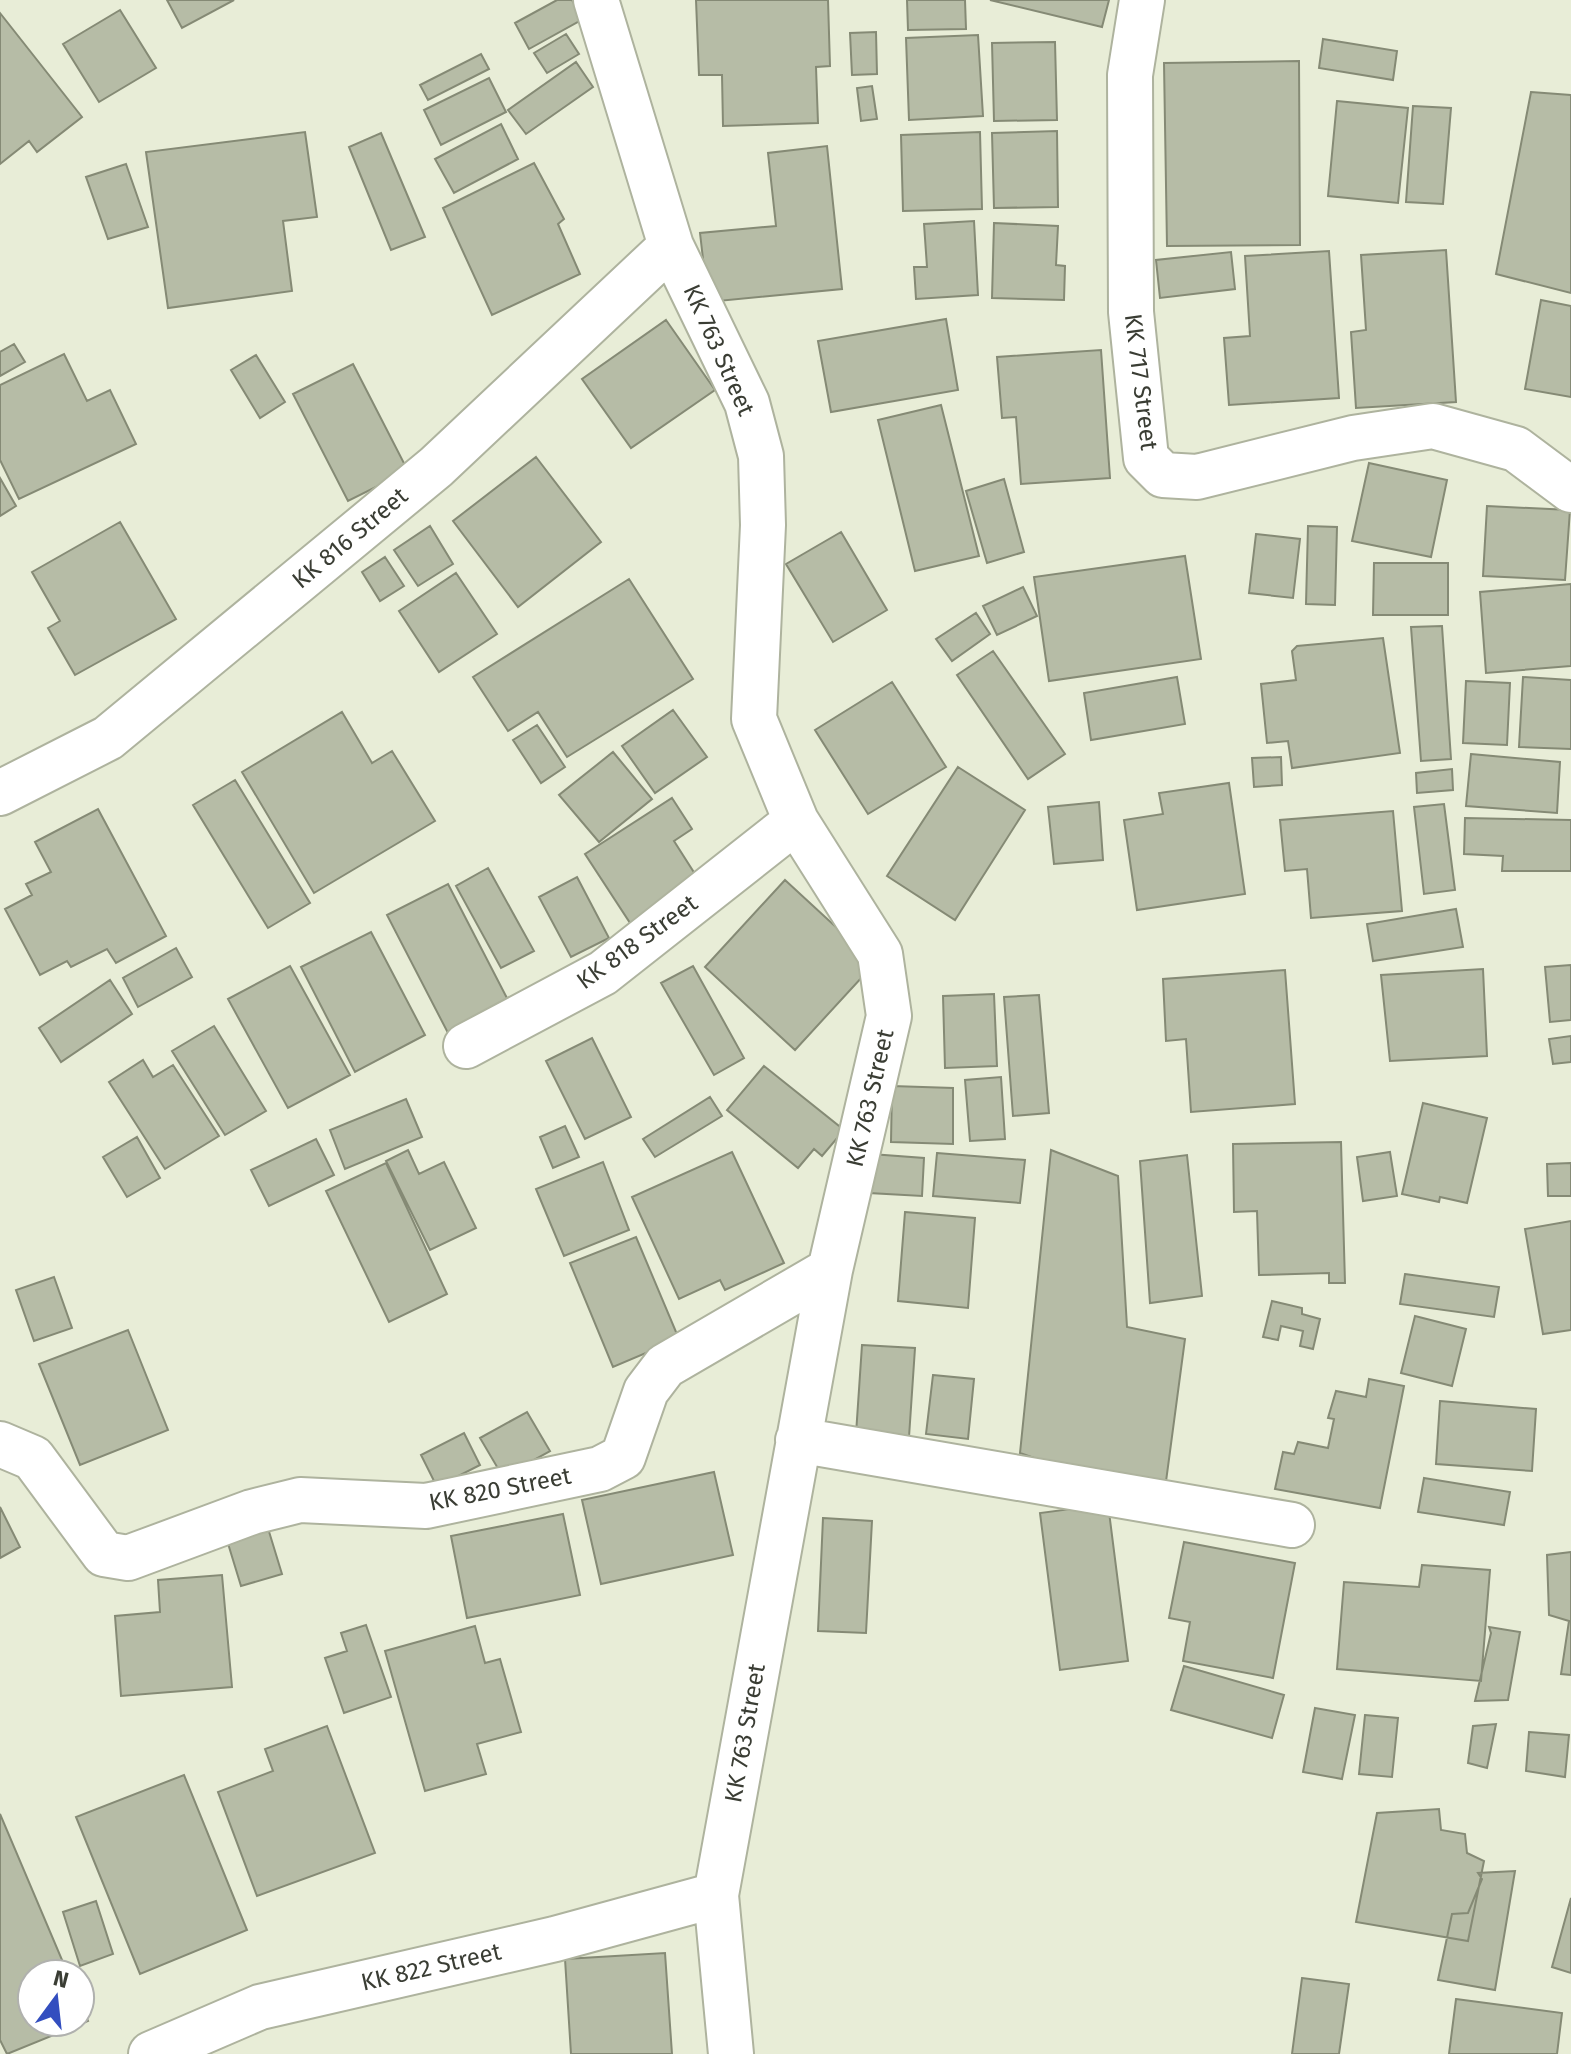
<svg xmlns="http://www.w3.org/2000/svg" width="1571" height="2054" font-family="'Fira Sans',sans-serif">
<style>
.building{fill:#b6bca6;stroke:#858a75;stroke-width:2}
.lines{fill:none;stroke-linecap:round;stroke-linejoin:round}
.minor-casing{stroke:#aeb39e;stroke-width:48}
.minor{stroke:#fff;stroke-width:44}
.labels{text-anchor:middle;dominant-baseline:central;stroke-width:7;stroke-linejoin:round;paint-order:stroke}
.street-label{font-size:24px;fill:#3a3d34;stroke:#fff}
</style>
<rect width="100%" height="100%" fill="#e8edd7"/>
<path class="building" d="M167 0H234L182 28Z
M557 0H572L583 19 529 49 515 23Z
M696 0H828L830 66 816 67 818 123 723 126 722 75H699Z
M907 0H965L966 29 908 30Z
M990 0H1109L1102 27Z
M120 10 156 68 99 102 63 44Z
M0 13 82 117 37 152 29 141 0 164Z
M876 32 877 74 852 75 850 33Z
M566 34 579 54 547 73 534 53Z
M978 35 983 116 909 120 906 38Z
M1323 39 1397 51 1393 80 1319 68Z
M1055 42 1057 120 994 121 992 43Z
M481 54 489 69 428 100 420 85Z
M1299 61 1300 245 1167 246 1164 63Z
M576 62 593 87 526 134 508 110Z
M489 78 506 112 441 145 424 110Z
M872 86 877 119 861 121 857 88Z
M1531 92 1571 95V293L1496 274Z
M1337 101 1408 108 1398 203 1328 196Z
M1413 106 1451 108 1443 204 1406 202Z
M501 124 518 159 454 193 435 159Z
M1057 131 1058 207 994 208 992 133Z
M305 132 317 217 283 221 292 291 168 308 146 152Z
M980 132 982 209 903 211 901 135Z
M381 133 425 237 391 250 349 147Z
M827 146 842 289 708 302 700 233 776 226 768 153Z
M534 163 564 219 558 224 580 274 492 315 443 208Z
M126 164 148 227 108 239 86 177Z
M974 221 978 295 916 299 914 267H927L924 224Z
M994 223 1058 226 1056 265 1065 266 1064 300 992 298Z
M1446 250 1456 402 1356 408 1351 332 1366 330 1361 255Z
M1329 251 1339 398 1229 405 1224 338 1250 336 1245 256Z
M1231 252 1235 289 1160 298 1156 260Z
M1541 300 1571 306V397L1525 389Z
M946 319 958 390 831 412 818 341Z
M666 320 715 390 631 448 582 379Z
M14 344 25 362 0 376V352Z
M1101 350 1110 478 1021 484 1016 417 1002 418 997 357Z
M64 354 87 401 110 390 136 444 19 499 0 460V385Z
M256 355 285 402 260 418 231 370Z
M353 364 408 471 348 501 293 394Z
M941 405 979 556 915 571 878 420Z
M536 457 601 542 518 607 453 521Z
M1369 463 1447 480 1431 557 1352 541Z
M0 478 16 506 0 516Z
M1004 479 1024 552 987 563 966 491Z
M1487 506 1570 510 1565 580 1483 576Z
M120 522 176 619 75 675 48 628 60 621 32 572Z
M430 526 453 564 418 586 394 550Z
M1308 526 1337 527 1335 605 1306 604Z
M841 532 887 610 833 642 786 564Z
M1256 534 1300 539 1293 598 1249 593Z
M1185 556 1201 659 1049 681 1034 577Z
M385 557 404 586 380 601 362 572Z
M1374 563H1448V615H1373Z
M456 573 497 634 439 672 399 611Z
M629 579 693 679 567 757 538 712 508 731 473 677Z
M1571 584V666L1486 673 1480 592Z
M1023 587 1037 616 997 635 983 606Z
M976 613 990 634 952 661 936 639Z
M1442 626 1451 759 1421 761 1411 627Z
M1383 638 1400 753 1292 768 1288 741 1267 743 1261 684 1296 680 1292 651 1297 646Z
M993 651 1065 754 1028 779 957 675Z
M1177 677 1185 724 1091 740 1084 693Z
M1523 677 1571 680V749L1519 747Z
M1466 681 1510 683 1507 745 1463 743Z
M892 682 946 767 868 814 815 730Z
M673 710 707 757 655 793 622 746Z
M342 712 372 763 392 751 435 821 314 893 242 772Z
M537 725 565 767 541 783 513 740Z
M613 752 652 799 599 842 559 795Z
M1471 754 1560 762 1557 813 1466 806Z
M1281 757 1282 785 1254 787 1252 758Z
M958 767 1025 810 955 920 887 876Z
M1452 769 1453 790 1417 793 1416 773Z
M235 780 310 903 268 928 193 805Z
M1229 783 1245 894 1137 910 1124 820 1163 814 1159 793Z
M672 798 692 829 674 841 702 885 634 929 585 854Z
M1099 802 1103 860 1054 864 1048 807Z
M1444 804 1455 890 1424 894 1414 807Z
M98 809 166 936 116 963 107 949 71 967 67 961 40 975 5 909 32 895 26 884 51 872 35 842Z
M1393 811 1402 911 1311 918 1307 869 1285 871 1280 820Z
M1465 818 1571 820V871H1502L1503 856 1464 854Z
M488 868 534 951 501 968 456 886Z
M577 877 609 938 571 957 539 897Z
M785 880 875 963 795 1050 705 967Z
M448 884 509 1002 448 1033 387 915Z
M1456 909 1463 947 1373 961 1367 924Z
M371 932 425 1035 355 1072 301 967Z
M176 948 192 977 138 1007 123 978Z
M1571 965V1020L1550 1022 1545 967Z
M290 966 350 1075 288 1108 228 999Z
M693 966 744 1058 714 1075 661 983Z
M1483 969 1487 1056 1390 1061 1381 975Z
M1285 970 1295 1104 1191 1112 1186 1039 1166 1041 1163 979Z
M110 980 132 1014 61 1062 39 1028Z
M994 994 997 1066 945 1068 943 996Z
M1039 995 1049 1113 1013 1116 1004 997Z
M214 1026 266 1111 225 1135 172 1051Z
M1571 1036V1062L1553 1064 1549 1039Z
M592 1038 631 1117 585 1139 546 1061Z
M143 1060 153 1077 173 1065 219 1136 165 1169 109 1082Z
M764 1066 844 1130 822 1156 814 1149 798 1168 727 1110Z
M1001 1077 1005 1139 970 1141 965 1080Z
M892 1086 953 1088V1144L891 1142Z
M710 1097 722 1116 655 1157 643 1139Z
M406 1099 422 1137 345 1169 330 1130Z
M1423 1103 1487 1118 1467 1203 1440 1197 1439 1202 1402 1194Z
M565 1126 579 1157 553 1168 540 1137Z
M137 1137 160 1178 127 1197 103 1157Z
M316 1139 334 1175 269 1206 251 1170Z
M1341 1142 1345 1283H1329V1273L1259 1275 1257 1211 1234 1212 1233 1144Z
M408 1150 419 1174 444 1162 476 1228 430 1250 386 1161Z
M1051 1150 1118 1176 1127 1327 1185 1339 1165 1489 1108 1484 1020 1453Z
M732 1152 784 1263 725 1290 720 1280 679 1299 632 1197Z
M1390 1152 1397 1196 1363 1201 1357 1157Z
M937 1153 1025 1160 1020 1203 933 1196Z
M871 1154 924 1158 922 1196 869 1193Z
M1187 1155 1202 1296 1150 1303 1140 1161Z
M603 1162 629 1230 564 1256 536 1189Z
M386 1163 447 1294 389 1322 326 1191Z
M1571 1163V1196H1548L1547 1164Z
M905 1212 975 1218 968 1308 898 1301Z
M1571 1221V1330L1543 1334 1525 1229Z
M636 1237 679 1339 613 1367 570 1263Z
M1405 1274 1499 1287 1494 1317 1400 1304Z
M54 1277 72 1328 34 1341 16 1290Z
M1272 1301 1302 1308V1314L1320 1319 1313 1349 1300 1346 1303 1331 1281 1326 1278 1340 1263 1337Z
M1415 1316 1466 1329 1452 1386 1401 1373Z
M128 1330 168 1430 80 1465 39 1364Z
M862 1345 915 1348 909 1437 856 1434Z
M933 1375 974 1379 968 1439 926 1434Z
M1369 1379 1404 1386 1380 1508 1275 1489 1283 1452 1294 1454 1298 1442 1328 1448 1334 1419 1328 1418 1336 1391 1366 1397Z
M1440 1401 1536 1409 1532 1471 1436 1464Z
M527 1412 550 1451 503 1477 480 1438Z
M464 1433 480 1465 437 1487 421 1455Z
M714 1472 733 1555 601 1584 582 1500Z
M1424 1478 1510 1492 1504 1525 1418 1512Z
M1108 1504 1128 1661 1060 1670 1040 1513Z
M0 1507 20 1547 0 1558Z
M563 1514 580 1595 467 1618 451 1536Z
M823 1518 872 1521 866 1633 818 1631Z
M267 1525 282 1574 241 1586 226 1537Z
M1184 1542 1295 1563 1273 1678 1183 1661 1190 1622 1169 1618Z
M1571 1552V1675L1561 1674 1569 1621 1549 1615 1547 1555Z
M1422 1565 1490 1570 1481 1681 1337 1669 1344 1582 1419 1587Z
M222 1575 232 1687 121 1696 115 1616 160 1612 158 1580Z
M366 1625 391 1697 344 1713 325 1658 347 1651 341 1633Z
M475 1626 485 1663 500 1659 521 1732 477 1744 486 1774 425 1791 385 1651Z
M1489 1627 1520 1632 1508 1700 1475 1701 1491 1633Z
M1184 1666 1284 1695 1272 1738 1171 1710Z
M1315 1708 1355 1715 1342 1779 1303 1772Z
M1365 1715 1398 1718 1392 1777 1359 1774Z
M1496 1724 1487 1768 1468 1763 1473 1726Z
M327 1726 375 1853 257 1896 218 1792 273 1771 265 1749Z
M1529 1732 1569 1735 1565 1777 1526 1771Z
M184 1775 247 1930 140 1974 76 1817Z
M1439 1809 1441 1830 1465 1834 1467 1853 1484 1861 1468 1941 1356 1922 1377 1813Z
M0 1814 68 1974H32V2022H80V2003L88 2021 7 2054 0 2040Z
M1515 1871 1495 1990 1438 1980 1452 1914 1468 1913 1482 1879 1478 1873Z
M1571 1898V1973L1552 1967Z
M96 1901 113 1954 80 1966 63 1912Z
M665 1953 672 2054H571L565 1959Z
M1302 1978 1349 1984 1339 2054H1292Z
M1456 1999 1562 2013 1557 2054H1449Z"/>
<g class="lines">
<g class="minor-casing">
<path id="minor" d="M596 0 671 246 747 403 761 456 763 525 754 719 796 821 880 954 889 1016 830 1270 716 1895 731 2054
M1142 0 1130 75 1131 312 1146 458 1163 475 1197 477 1353 438 1433 426 1516 449 1571 490
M0 793 108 738 436 467 671 246
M466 1046 603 973 796 821
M798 1440 1292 1525
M0 1444 33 1458 104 1554 128 1558 252 1512 300 1500 426 1506 600 1469 623 1457 646 1391 665 1366 830 1270
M151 2054 260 2007 555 1939 716 1895"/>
</g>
<use href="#minor" class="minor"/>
</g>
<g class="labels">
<g class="street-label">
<text transform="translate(719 350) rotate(66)">KK 763 Street</text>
<text transform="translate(1141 382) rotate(83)">KK 717 Street</text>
<text transform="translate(350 538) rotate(-40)">KK 816 Street</text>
<text transform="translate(637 942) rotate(-36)">KK 818 Street</text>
<text transform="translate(870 1098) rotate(-77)">KK 763 Street</text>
<text transform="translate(500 1489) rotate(-11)">KK 820 Street</text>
<text transform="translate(745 1733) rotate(-80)">KK 763 Street</text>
<text transform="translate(431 1967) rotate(-13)">KK 822 Street</text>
</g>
</g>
<g transform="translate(56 1998) rotate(15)"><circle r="38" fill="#ffffff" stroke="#b0b1ae" stroke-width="2"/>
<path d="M0-6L14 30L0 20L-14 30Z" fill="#334ebf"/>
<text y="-12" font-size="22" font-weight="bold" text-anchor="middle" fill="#3a3d34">N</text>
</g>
</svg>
